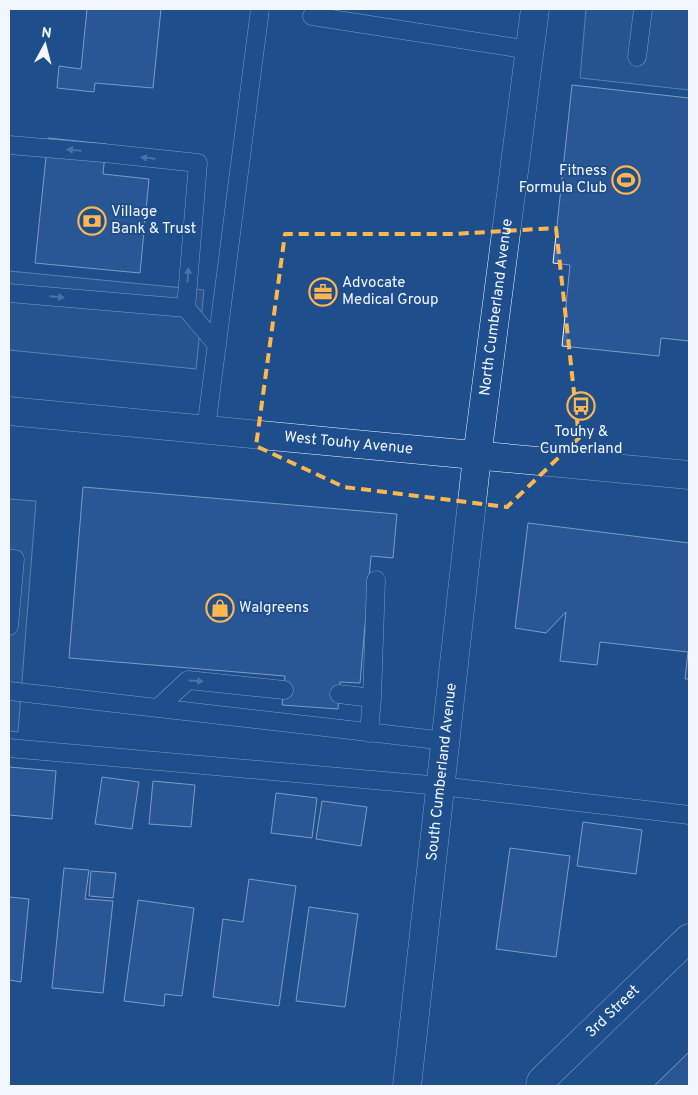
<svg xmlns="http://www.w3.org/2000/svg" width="698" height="1095" font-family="Overpass,sans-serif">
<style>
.parking{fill:#305b95;stroke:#a8bbd7}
.building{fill:#3563a3;stroke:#f2f6ff}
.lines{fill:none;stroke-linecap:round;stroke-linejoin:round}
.lane-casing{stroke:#f2f6ff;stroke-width:19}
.street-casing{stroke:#f2f6ff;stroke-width:29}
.secondary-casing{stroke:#f2f6ff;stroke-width:29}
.lane{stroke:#1f4e8c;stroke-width:18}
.street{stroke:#1f4e8c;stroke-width:28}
.secondary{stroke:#1f4e8c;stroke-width:28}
.oneway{fill:#7e9ac0}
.marked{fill:none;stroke:#ffb74d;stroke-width:4;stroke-dasharray:10 6;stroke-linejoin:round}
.labels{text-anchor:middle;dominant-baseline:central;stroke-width:4;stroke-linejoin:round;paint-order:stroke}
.poi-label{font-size:15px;fill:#f2f6ff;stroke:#1f4e8c;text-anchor:start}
.street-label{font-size:15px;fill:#f2f6ff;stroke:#1f4e8c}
</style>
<rect width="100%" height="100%" fill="#1f4e8c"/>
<path class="parking" d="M586 9H689V90L580 78Z
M9 271 204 290 196 369 9 350Z
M9 499 36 501 18 732 9 731Z"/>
<path class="building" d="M87 9H161L153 88 95 83 94 92 57 88 59 66 81 69Z
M572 85 689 98V341L661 338 659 356 562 346 570 265 553 263Z
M48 138 106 144 103 174 149 179 140 273 35 263Z
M83 487 397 514 393 558 371 556 360 683 340 682 338 709 282 705 285 676 69 658Z
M528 523 689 543V679H685L688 652 600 642 597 665 560 661 566 612 546 633 515 628Z
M9 767 56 771 52 819 9 815Z
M102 777 139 782 132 829 95 824Z
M153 781 195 785 191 827 149 824Z
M276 793 317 798 312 838 271 833Z
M322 801 367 807 361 846 316 839Z
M583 822 642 830 636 874 577 866Z
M510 848 570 856 556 957 496 949Z
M64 868 89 870 85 899 113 901 103 993 52 988Z
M91 871 116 873 113 898 89 896Z
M249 879 296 886 279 1006 213 997 223 919 243 922Z
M9 897 29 899 21 982 9 980Z
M138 900 194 908 182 996 165 994 164 1006 124 1001Z
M309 907 358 914 345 1007 296 1001Z
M689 1052V1086H654Z"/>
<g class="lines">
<g class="lane-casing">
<path id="lane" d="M317 9 312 16 530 50
M637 57 643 9
M9 145 104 153 198 163 186 308 9 293
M186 308 217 345
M206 429 260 9
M9 559H15L9 626
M9 691 446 741
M339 694 372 698
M158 708 188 680 284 690
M369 733 372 698 376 580
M9 748 441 786 689 815"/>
</g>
<g class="street-casing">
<g id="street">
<path id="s1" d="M477 457 535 9"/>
<path id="s2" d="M540 1086 541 1081 689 938"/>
</g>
</g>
<g class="secondary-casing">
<g id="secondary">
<path id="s3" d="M9 411C236 432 462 455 689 475"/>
<path id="s4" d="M407 1086 477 457"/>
</g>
</g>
<use href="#lane" class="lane"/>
<use href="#street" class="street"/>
<use href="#secondary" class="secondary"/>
</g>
<defs><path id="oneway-solid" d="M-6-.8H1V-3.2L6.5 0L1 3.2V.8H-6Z" transform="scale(1.25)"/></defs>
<g class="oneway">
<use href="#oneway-solid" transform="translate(74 150) rotate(-175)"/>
<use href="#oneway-solid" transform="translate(148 158) rotate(-174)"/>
<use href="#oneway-solid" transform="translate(188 275) rotate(-85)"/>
<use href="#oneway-solid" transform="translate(57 297) rotate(5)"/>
<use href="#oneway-solid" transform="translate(196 681) rotate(3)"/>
</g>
<path d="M0 0H698V1095H0ZM556 228 579 438 507 507 344 487 256 446 285 234H453Z" fill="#1f4e8c" fill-opacity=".55" fill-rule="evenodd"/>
<path class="marked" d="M556 228 579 438 507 507 344 487 256 446 285 234H453Z"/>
<defs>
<g id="stadium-ring" transform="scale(1.4375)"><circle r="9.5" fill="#1f4e8c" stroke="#ffb74d" stroke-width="1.5"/><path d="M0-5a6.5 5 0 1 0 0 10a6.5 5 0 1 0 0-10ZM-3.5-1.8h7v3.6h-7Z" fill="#ffb74d"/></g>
<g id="bank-ring" transform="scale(1.4375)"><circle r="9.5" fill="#1f4e8c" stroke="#ffb74d" stroke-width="1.5"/><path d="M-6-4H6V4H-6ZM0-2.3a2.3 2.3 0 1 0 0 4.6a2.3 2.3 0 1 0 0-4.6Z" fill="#ffb74d"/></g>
<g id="office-ring" transform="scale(1.4375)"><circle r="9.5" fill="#1f4e8c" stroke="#ffb74d" stroke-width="1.5"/><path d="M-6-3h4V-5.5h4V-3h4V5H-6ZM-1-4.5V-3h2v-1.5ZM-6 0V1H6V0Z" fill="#ffb74d"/></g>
<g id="bus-ring" transform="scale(1.4375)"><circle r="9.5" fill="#1f4e8c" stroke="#ffb74d" stroke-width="1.5"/><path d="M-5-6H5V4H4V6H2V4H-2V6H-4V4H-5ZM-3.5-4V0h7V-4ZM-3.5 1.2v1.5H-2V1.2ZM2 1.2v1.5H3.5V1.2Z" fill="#ffb74d"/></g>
<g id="shop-ring" transform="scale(1.4375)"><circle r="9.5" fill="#1f4e8c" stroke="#ffb74d" stroke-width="1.5"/><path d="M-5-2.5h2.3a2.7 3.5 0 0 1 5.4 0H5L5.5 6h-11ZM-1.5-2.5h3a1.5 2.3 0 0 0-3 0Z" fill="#ffb74d"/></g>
</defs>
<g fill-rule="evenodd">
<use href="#stadium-ring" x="626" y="180"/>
<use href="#bank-ring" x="92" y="221"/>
<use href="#office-ring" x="323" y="292"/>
<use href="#bus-ring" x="581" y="406"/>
<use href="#shop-ring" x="220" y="608"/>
</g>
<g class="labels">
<g class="poi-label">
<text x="607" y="171" text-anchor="end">Fitness<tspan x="607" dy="17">Formula Club</tspan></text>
<text x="111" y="212">Village<tspan x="111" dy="17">Bank &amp; Trust</tspan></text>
<text x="342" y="283">Advocate<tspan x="342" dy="17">Medical Group</tspan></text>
<text x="581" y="432" text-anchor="middle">Touhy &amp;<tspan x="581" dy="17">Cumberland</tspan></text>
<text x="239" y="608">Walgreens</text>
</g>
<g class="street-label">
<text stroke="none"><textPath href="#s1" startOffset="151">North Cumberland Avenue</textPath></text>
<text stroke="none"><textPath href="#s3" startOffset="341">West Touhy Avenue</textPath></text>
<text stroke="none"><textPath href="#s4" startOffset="316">South Cumberland Avenue</textPath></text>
<text stroke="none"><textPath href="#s2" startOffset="105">3rd Street</textPath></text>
</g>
</g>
<rect width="698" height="1095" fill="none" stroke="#f2f6ff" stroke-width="20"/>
<g transform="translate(45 45) rotate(7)" stroke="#1f4e8c" stroke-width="4" paint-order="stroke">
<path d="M0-4L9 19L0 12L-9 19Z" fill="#f2f6ff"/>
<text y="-8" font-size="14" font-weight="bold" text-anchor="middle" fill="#f2f6ff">N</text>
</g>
</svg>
